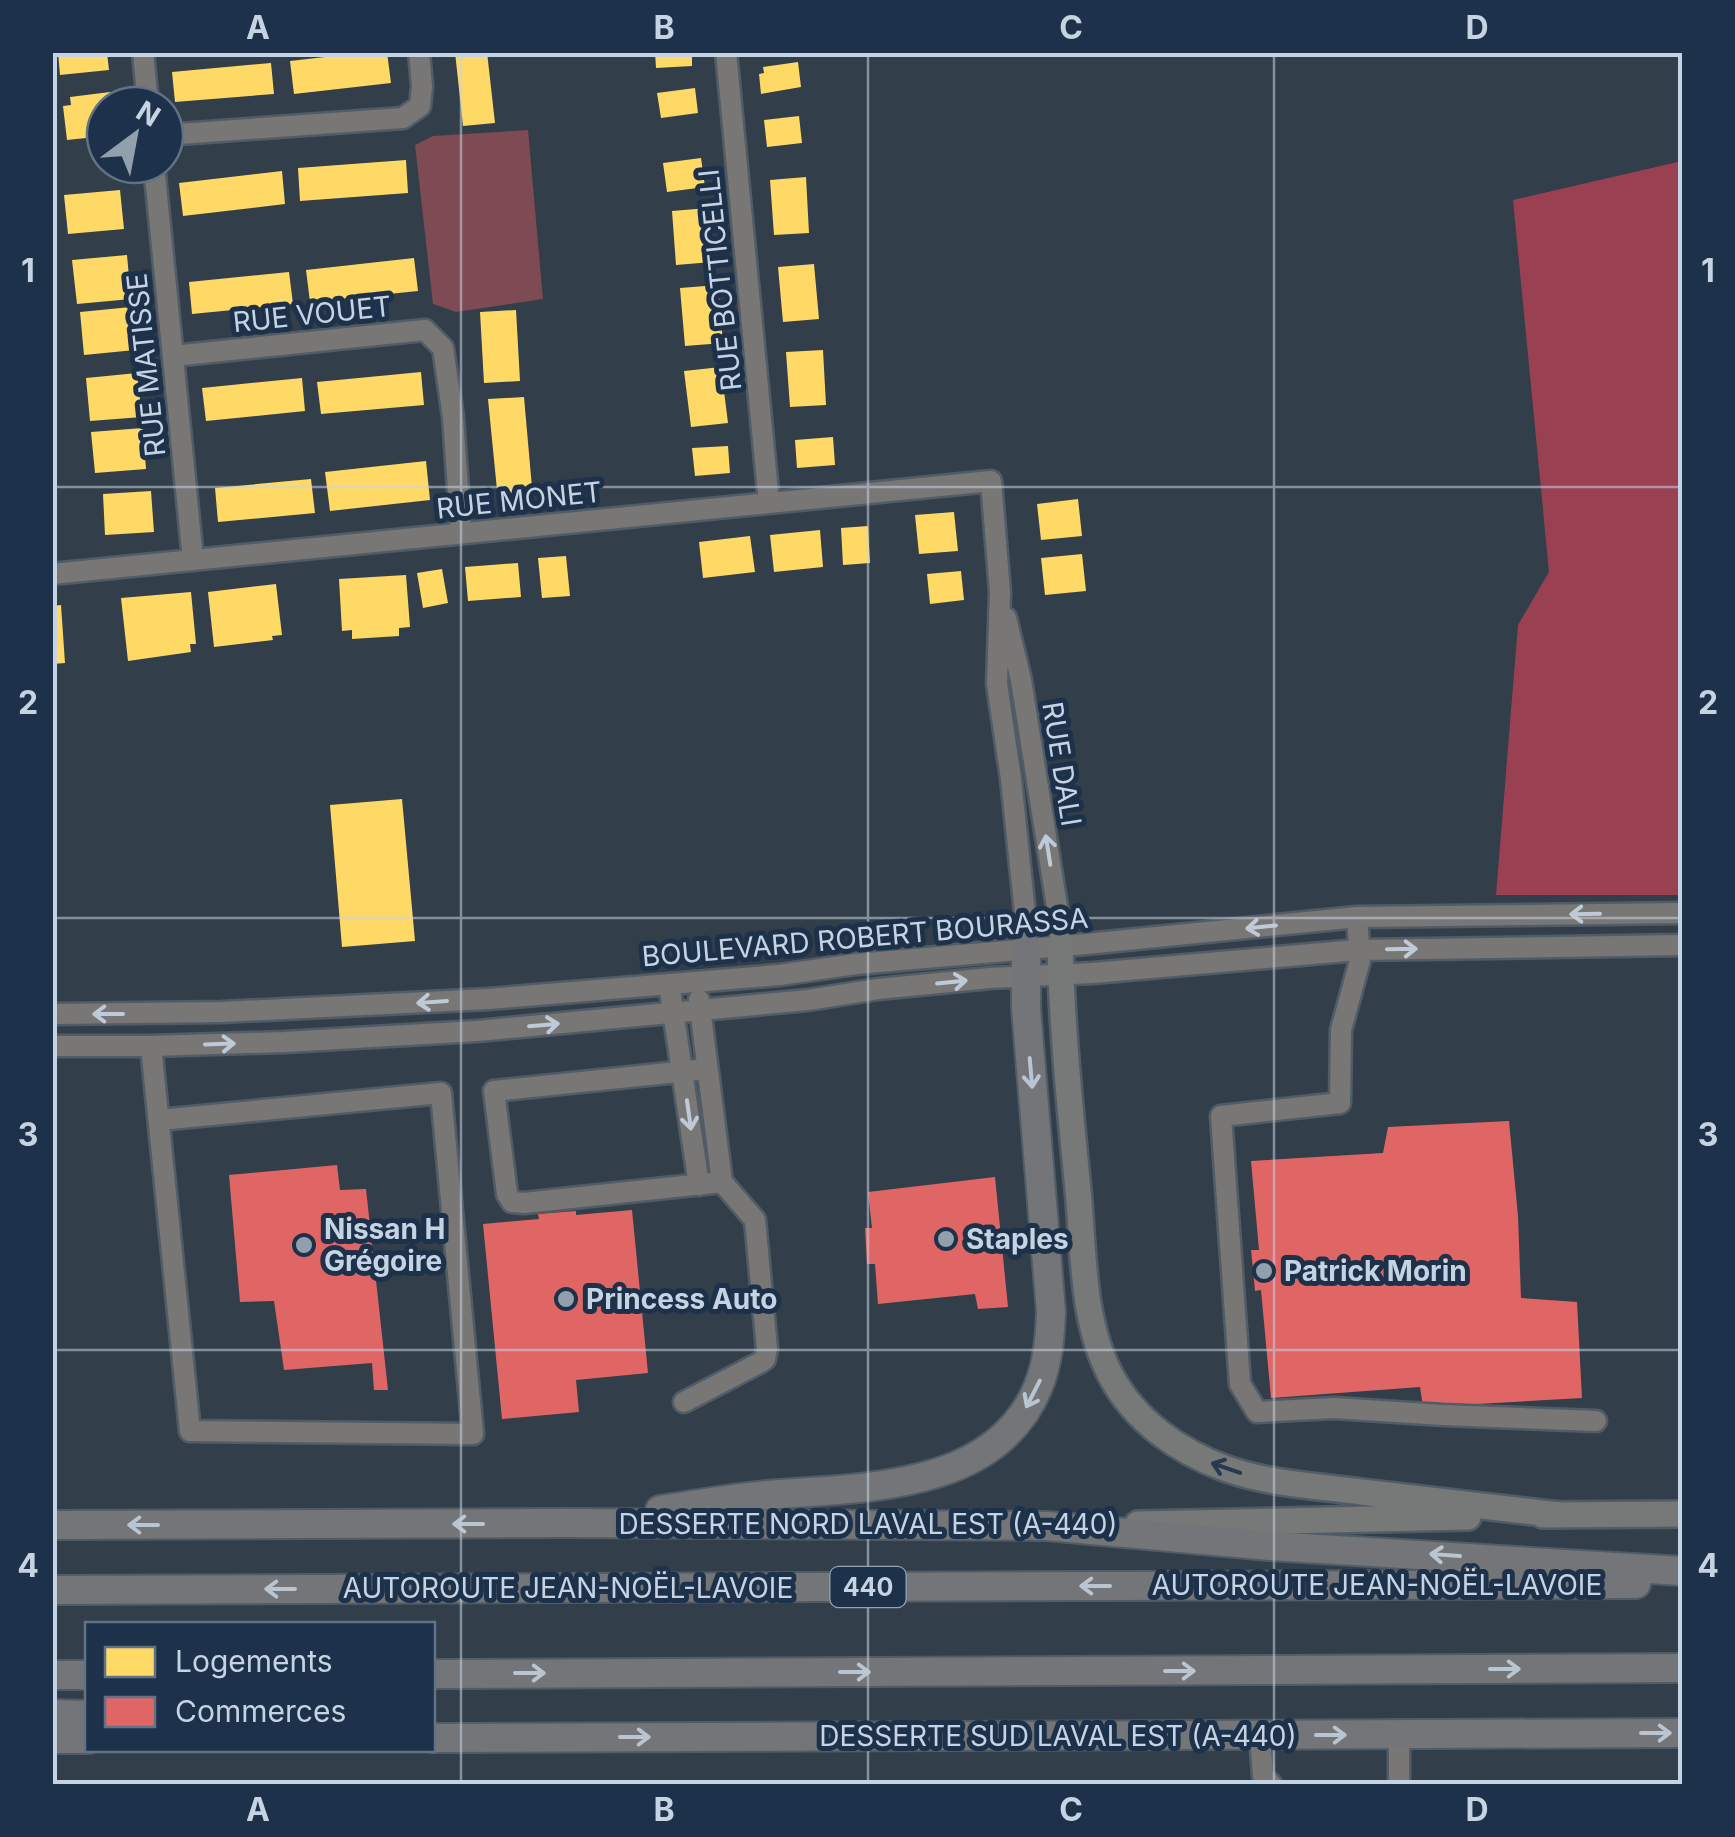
<svg xmlns="http://www.w3.org/2000/svg" width="1735" height="1837" font-family="Inter,sans-serif">
<style>
.green{fill:#7e4a54}
.forest{fill:#994153}
.homes{fill:#ffd966}
.shops{fill:#e06666}
.lines{fill:none;stroke-linecap:round;stroke-linejoin:round}
.minor-casing{stroke:#515c67;stroke-width:25}
.major-casing{stroke:#515c67;stroke-width:30}
.highway-casing{stroke:#515c67;stroke-width:32}
.minor{stroke:#797775;stroke-width:20}
.major{stroke:#777979;stroke-width:25}
.highway{stroke:#737578;stroke-width:28}
.oneway{stroke:#becad7}
.oneway2{stroke:#bac5d2}
.oneway3{stroke:#26394f}
.grid{fill:none;stroke:#c6d3e2;stroke-width:2.5;stroke-opacity:0.55}
.poi-dot{fill:#929fad;stroke:#1d324a;stroke-width:4}
.labels{text-anchor:middle;dominant-baseline:central;stroke-width:10;stroke-linejoin:round;paint-order:stroke}
.shield{fill:#1d324a;stroke:#93a3b4;stroke-width:2.5}
.shield-label{font-size:25px;font-weight:bold;fill:#c6d3e2}
.street-label{font-size:28px;fill:#c6d3e2;stroke:#1d324a}
.poi-label{font-size:28px;font-weight:bold;fill:#c6d3e2;stroke:#1d324a;text-anchor:start}
.neatline{fill:none;stroke:#c6d3e2;stroke-width:4}
.grid-label{font-size:32px;text-anchor:middle;font-weight:bold;fill:#c6d3e2}
</style>
<rect width="100%" height="100%" fill="#323e4a"/>
<path class="green" d="M528 130 543 299 456 312 433 304 415 145 433 136Z"/>
<path class="forest" d="M1682 161V895H1496L1518 625 1549 572 1513 200Z"/>
<path class="homes" d="M58 52H107L109 70 60 75Z
M369 52H387L391 83 294 94 290 61Z
M455 52H487L495 123 463 126Z
M655 52H692V66L656 68Z
M798 62 801 87 761 94 759 74 764 73 763 67Z
M271 63 274 94 175 102 172 72Z
M695 88 698 113 661 118 657 93Z
M110 92 111 105H105V136L67 140 63 106 71 105 70 97Z
M799 116 802 143 767 147 764 120Z
M701 158 705 187 667 192 663 163Z
M406 160 408 193 300 201 298 168Z
M282 171 285 204 183 216 179 183Z
M806 177 809 233 774 235 770 180Z
M120 190 124 229 68 234 64 195Z
M708 208 712 262 676 265 672 211Z
M127 255 131 299 77 304 72 260Z
M414 258 418 291 310 302 306 270Z
M814 264 819 319 783 322 778 267Z
M289 272 293 304 192 314 189 282Z
M718 285 723 343 685 346 680 288Z
M131 307 135 350 84 355 80 312Z
M516 310 520 381 484 383 480 312Z
M823 350 826 405 790 407 786 352Z
M721 367 728 423 691 427 684 371Z
M421 372 424 405 321 414 317 382Z
M137 373 142 417 90 421 86 378Z
M302 378 305 411 206 421 202 388Z
M524 397 533 499 498 500 488 399Z
M143 428 146 469 95 473 91 432Z
M833 437 835 465 797 468 795 440Z
M728 446 730 473 695 476 692 448Z
M426 461 430 500 330 511 325 472Z
M311 479 315 513 218 522 215 488Z
M151 491 154 532 105 535 103 494Z
M1078 499 1082 536 1041 540 1037 504Z
M954 512 958 551 919 554 915 515Z
M868 526 870 563 843 565 841 528Z
M820 530 823 567 774 572 770 535Z
M750 536 755 572 703 578 699 542Z
M1082 554 1086 591 1045 595 1041 558Z
M566 556 570 596 542 598 538 558Z
M518 563 521 597 468 601 465 567Z
M442 569 448 603 423 608 417 573Z
M961 571 964 600 930 604 927 574Z
M406 575 410 627 399 628V636L352 639V630L342 631 339 579Z
M276 584 282 635 272 636 273 640 214 647 208 592Z
M191 592 196 644H190L191 652 128 661 121 598Z
M61 605 65 663 52 664V606Z
M402 799 415 941 342 947 330 805Z"/>
<path class="shops" d="M1509 1121 1518 1216 1521 1298 1577 1302 1582 1398 1423 1407 1420 1387 1271 1398 1261 1290 1255 1291 1253 1269 1251 1250H1259L1251 1161 1383 1153 1388 1127Z
M337 1165 340 1190 366 1189 388 1390H374L372 1363 284 1370 274 1301 240 1302 229 1175Z
M995 1177 1008 1307 978 1309 975 1294 878 1304 875 1264H867L865 1228H872L868 1192Z
M632 1210 648 1373 576 1380 579 1412 502 1419 483 1224 539 1219 538 1214 576 1211V1215Z"/>
<g class="lines">
<g class="minor-casing">
<path id="minor" d="M143 52 148 105
M726 52 769 503
M165 135 403 118 420 106 422 86 419 52
M154 165 193 560
M173 356 425 330 443 348 453 417 461 533
M52 574 991 481 1000 592 997 684 1011 779 1026 923V949
M1006 618 1021 680 1059 919 1060 947
M1357 917 1360 960 1341 1030 1340 1103 1221 1116 1240 1384 1257 1412 1334 1408 1443 1415 1596 1421
M669 984 699 1185
M52 1014 222 1012 488 999 779 975 856 964 1086 944 1357 917 1682 913
M52 1046H151L285 1042 477 1031 808 1000 878 989 990 978 1093 973 1358 950 1682 945
M151 1046 190 1431 473 1434 441 1093 159 1120
M707 1069 494 1091 507 1194 512 1202 524 1203 722 1182
M684 1402 761 1362 765 1359 767 1349 755 1220 722 1182 699 1000
M1399 1735V1784
M1260 1736 1263 1776 1271 1784"/>
</g>
<g class="major-casing">
<path id="major" d="M1060 947C1062 1028 1070 1109 1078 1190 1084 1251 1081 1320 1111 1376 1135 1421 1179 1452 1227 1469 1270 1484 1317 1486 1362 1492 1427 1499 1493 1507 1559 1515
M1543 1515 1682 1514
M1138 1524 1468 1517"/>
</g>
<g class="highway-casing">
<path id="highway" d="M660 1510C695 1505 731 1498 767 1495 861 1487 995 1492 1038 1387 1048 1363 1050 1337 1051 1312L1026 1008V949
M52 1525 566 1523 1047 1526 1270 1546 1682 1571
M52 1590 1636 1584
M432 1674 1682 1668
M52 1675H88
M52 1714 88 1715
M432 1738 1682 1733
M52 1739H88"/>
</g>
<use href="#minor" class="minor"/>
<use href="#major" class="major"/>
<use href="#highway" class="highway"/>
</g>
<defs><path id="oneway-shaft" d="M-6 0H5M1.5-3L5.5 0L1.5 3" fill="none" stroke-width="1.6" stroke-linecap="round" stroke-linejoin="round" transform="scale(2.5)"/></defs>
<g class="oneway">
<use href="#oneway-shaft" transform="translate(1048 850) rotate(-99)"/>
<use href="#oneway-shaft" transform="translate(1585 914) rotate(179)"/>
<use href="#oneway-shaft" transform="translate(1261 927) rotate(174)"/>
<use href="#oneway-shaft" transform="translate(1402 949) rotate(-1)"/>
<use href="#oneway-shaft" transform="translate(952 982) rotate(-6)"/>
<use href="#oneway-shaft" transform="translate(432 1002) rotate(176)"/>
<use href="#oneway-shaft" transform="translate(108 1014) rotate(180)"/>
<use href="#oneway-shaft" transform="translate(544 1025) rotate(-5)"/>
<use href="#oneway-shaft" transform="translate(220 1044) rotate(-2)"/>
<use href="#oneway-shaft" transform="translate(689 1115) rotate(82)"/>
</g>
<g class="oneway2">
<use href="#oneway-shaft" transform="translate(1031 1073) rotate(85)"/>
<use href="#oneway-shaft" transform="translate(1033 1394) rotate(117)"/>
<use href="#oneway-shaft" transform="translate(468 1524) rotate(180)"/>
<use href="#oneway-shaft" transform="translate(143 1525) rotate(180)"/>
<use href="#oneway-shaft" transform="translate(1445 1555) rotate(-176)"/>
<use href="#oneway-shaft" transform="translate(1095 1586) rotate(180)"/>
<use href="#oneway-shaft" transform="translate(280 1589) rotate(180)"/>
<use href="#oneway-shaft" transform="translate(1505 1669)"/>
<use href="#oneway-shaft" transform="translate(1180 1671)"/>
<use href="#oneway-shaft" transform="translate(855 1672)"/>
<use href="#oneway-shaft" transform="translate(530 1673)"/>
<use href="#oneway-shaft" transform="translate(1656 1733)"/>
<use href="#oneway-shaft" transform="translate(1331 1735)"/>
<use href="#oneway-shaft" transform="translate(635 1737)"/>
</g>
<use class="oneway3" href="#oneway-shaft" transform="translate(1226 1468) rotate(-161)"/>
<path class="grid" d="M461 52V1784M868 52V1784M1274 52V1784M52 487H1682M52 918H1682M52 1350H1682"/>
<g class="poi-dot">
<circle cx="946" cy="1239" r="10"/>
<circle cx="304" cy="1245" r="10"/>
<circle cx="1264" cy="1271" r="10"/>
<circle cx="566" cy="1299" r="10"/>
</g>
<g class="labels">
<rect class="shield" x="830.5" y="1567" width="75" height="40" rx="8"/>
<g class="shield-label">
<text x="868" y="1587">440</text>
</g>
<g class="street-label">
<text transform="translate(720 280) rotate(-96)">RUE BOTTICELLI</text>
<text transform="translate(312 314) rotate(-6)">RUE VOUET</text>
<text transform="translate(146 365) rotate(-96)">RUE MATISSE</text>
<text transform="translate(519 500) rotate(-6)">RUE MONET</text>
<text transform="translate(1062 764) rotate(81)">RUE DALI</text>
<text transform="translate(865 937) rotate(-5)">BOULEVARD ROBERT BOURASSA</text>
<text x="868" y="1524">DESSERTE NORD LAVAL EST (A-440)</text>
<text x="1377" y="1585">AUTOROUTE JEAN-NOËL-LAVOIE</text>
<text x="568" y="1588">AUTOROUTE JEAN-NOËL-LAVOIE</text>
<text x="1058" y="1736">DESSERTE SUD LAVAL EST (A-440)</text>
</g>
<g class="poi-label">
<text x="324" y="1229">Nissan H<tspan x="324" dy="32">Grégoire</tspan></text>
<text x="966" y="1239">Staples</text>
<text x="1284" y="1271">Patrick Morin</text>
<text x="586" y="1299">Princess Auto</text>
</g>
</g>
<rect width="1735" height="1837" fill="none" stroke="#1d324a" stroke-width="110"/>
<rect x="85" y="1622" width="350" height="130" fill="#1d324a" stroke="#617287" stroke-width="2.5"/>
<rect x="105" y="1647" width="50" height="30" fill="#ffd966" stroke="#617287" stroke-width="2.5"/>
<text x="175" y="1672" font-size="30" fill="#c6d3e2">Logements</text>
<rect x="105" y="1697" width="50" height="30" fill="#e06666" stroke="#617287" stroke-width="2.5"/>
<text x="175" y="1722" font-size="30" fill="#c6d3e2">Commerces</text>
<g transform="translate(135 135) rotate(32)"><circle r="48" fill="#1d324a" stroke="#617287" stroke-width="2.5"/>
<path d="M0-8L18 38L0 25L-18 38Z" fill="#929fad"/>
<text y="-15" font-size="28" font-weight="bold" text-anchor="middle" fill="#c6d3e2">N</text>
</g>
<rect x="55" y="55" width="1625" height="1727" class="neatline"/>
<g class="grid-label">
<text x="258" y="39">A</text>
<text x="664" y="39">B</text>
<text x="1071" y="39">C</text>
<text x="1477" y="39">D</text>
<text x="28" y="282">1</text>
<text x="1708" y="282">1</text>
<text x="28" y="714">2</text>
<text x="1708" y="714">2</text>
<text x="28" y="1146">3</text>
<text x="1708" y="1146">3</text>
<text x="28" y="1577">4</text>
<text x="1708" y="1577">4</text>
<text x="258" y="1821">A</text>
<text x="664" y="1821">B</text>
<text x="1071" y="1821">C</text>
<text x="1477" y="1821">D</text>
</g>
</svg>
